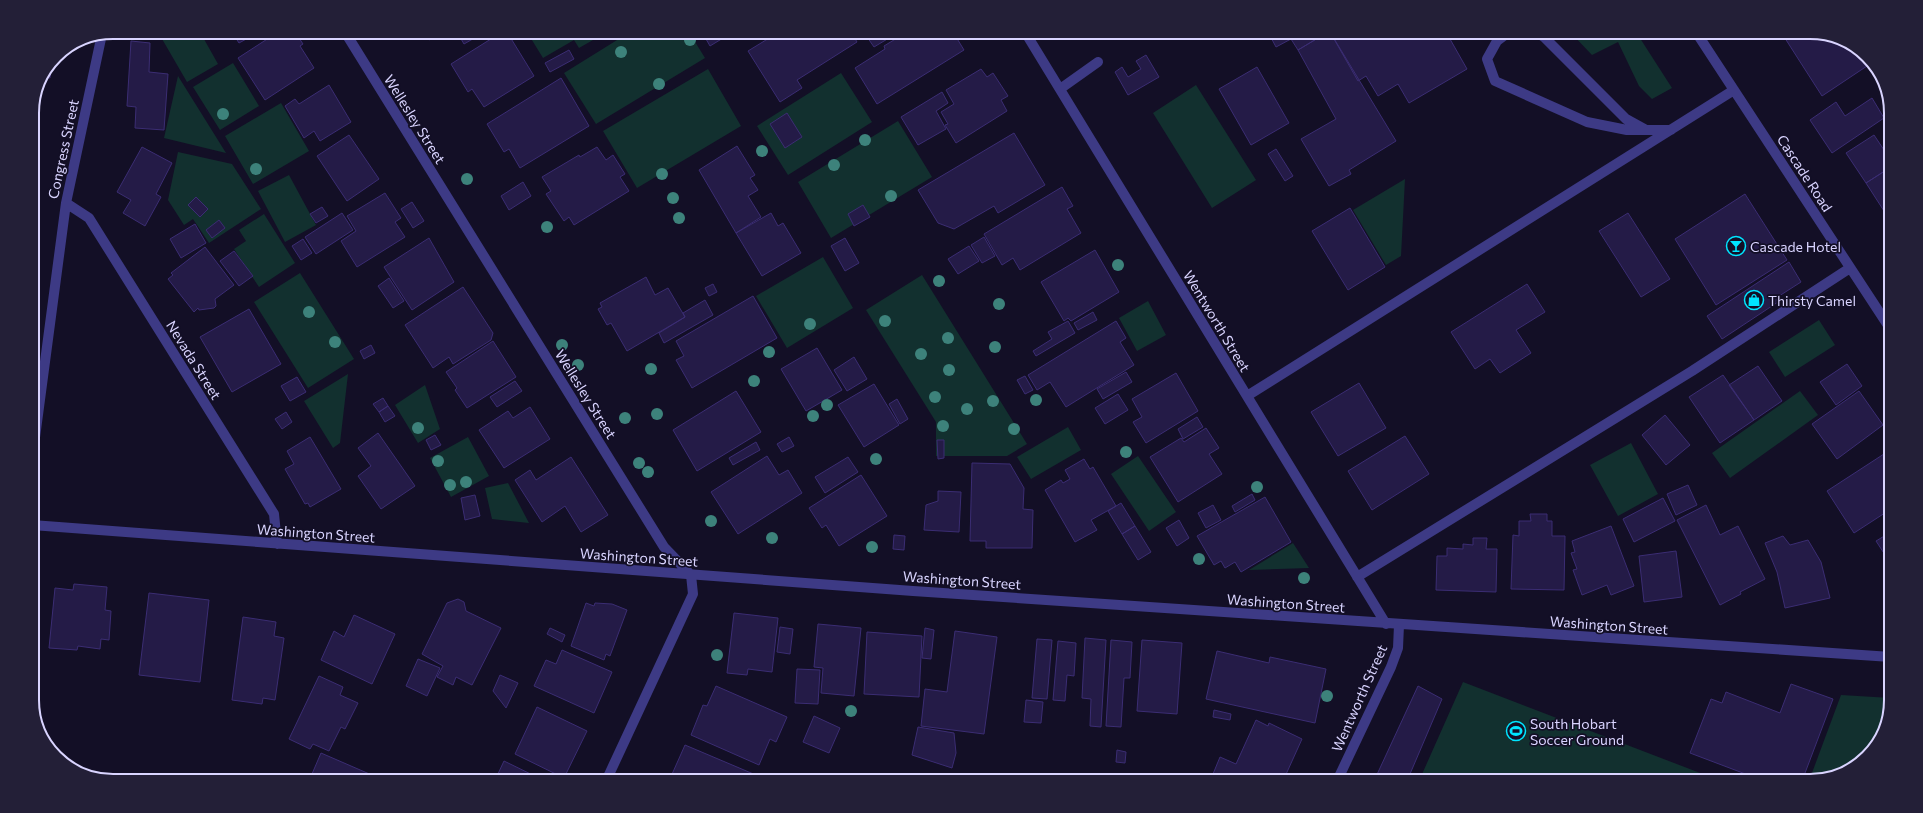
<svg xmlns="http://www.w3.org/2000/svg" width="1923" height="813" font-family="Commissioner,sans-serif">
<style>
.green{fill:#12302f}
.building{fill:#241b47;stroke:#3b2d73}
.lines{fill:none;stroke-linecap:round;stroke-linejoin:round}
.minor{stroke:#3d3a85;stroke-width:10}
.tree{fill:#3d827b}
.labels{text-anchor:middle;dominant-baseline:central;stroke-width:3.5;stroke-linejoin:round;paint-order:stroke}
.street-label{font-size:14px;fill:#d9d4ff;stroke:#130f26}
.poi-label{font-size:14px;fill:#d9d4ff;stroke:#130f26;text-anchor:start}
.rim{fill:none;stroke:#d9d4ff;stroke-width:2}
</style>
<rect width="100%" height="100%" fill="#130f26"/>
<path class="green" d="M158 32H200L218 64 187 82Z
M527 32H607L579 48 574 40 543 58Z
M630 32H689L705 58 596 124 564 73Z
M1570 32H1636L1672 88 1652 99 1639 86 1618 42 1592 55Z
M233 63 259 106 220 130 193 87Z
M708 69 741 126 637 188 603 131Z
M841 73 872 122 788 175 757 126Z
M178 76 226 153 164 138Z
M1196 85 1256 180 1212 208 1153 113Z
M281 103 309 151 253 184 225 136Z
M898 121 932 177 831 238 798 182Z
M178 152 232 164 261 209 209 243 193 219 184 225 168 200Z
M289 175 316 225 285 242 258 191Z
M1405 179 1401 256 1386 265 1353 210Z
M264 214 295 263 259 287 234 249 246 241 239 230Z
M823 257 853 308 787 348 756 296Z
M300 273 354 359 308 388 254 302Z
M922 275 1027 444 1007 456H936V422L866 310Z
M1148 301 1166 335 1137 351 1119 318Z
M1819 320 1835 345 1785 377 1769 352Z
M348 374 340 443 333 448 304 401Z
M425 385 440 429 418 443 395 405Z
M1800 391 1818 415 1730 478 1712 453Z
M1068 427 1081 450 1031 479 1017 457Z
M468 437 489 476 451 497 430 458Z
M1631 443 1658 494 1618 516 1590 465Z
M1138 456 1176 512 1149 531 1111 474Z
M508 483 529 523 492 519 485 488Z
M1293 543 1309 568 1249 570Z
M1463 682 1721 781H1419Z
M1841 695 1891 698 1885 731 1855 767 1809 781Z"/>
<path class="building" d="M232 32H259L239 43Z
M278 32H295L303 44 300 46 314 68 265 100 238 58Z
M424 32H441L429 40Z
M457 32H485L464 44Z
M502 32H507L534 76 484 107 472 89 468 92 451 64Z
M702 32H733L710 46Z
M779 32H851L857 42 797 80 802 88 780 102 748 51Z
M869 32H899L874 47 865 34Z
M907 32H953L964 50 877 104 855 68 885 49 884 46Z
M1268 32H1328L1298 50 1291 39 1276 47Z
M1328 32H1330L1396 141 1349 170 1351 174 1329 186 1301 139 1336 119 1298 50Z
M1330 32H1446L1467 69 1409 103 1398 84 1378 96 1366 76 1358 81Z
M1781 32H1810L1835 37 1840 44 1844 41 1873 62 1822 96Z
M131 41 150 43 149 72 168 74 164 130 135 128 136 107 127 106Z
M569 50 574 59 550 72 545 63Z
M1146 55 1159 77 1128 95 1115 72 1122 67 1128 77 1141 69 1136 61Z
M52 61 50 78 41 77Z
M1257 67 1289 123 1251 145 1219 89Z
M981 69 987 77 993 73 1008 96 1001 100 1007 111 956 143 945 125 948 124 941 112 954 104 946 90Z
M561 78 589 126 520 168 509 149 504 152 487 124Z
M329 85 351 122 320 141 314 131 304 138 285 106 295 99 299 104Z
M942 92 948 103 936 111 946 129 918 145 901 117Z
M1872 98 1884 118 1832 153 1810 120 1836 102 1845 116Z
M787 113 802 137 785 148 770 124Z
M1014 133 1045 185 998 213 994 206 954 229 938 223 918 190Z
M349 135 379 179 347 201 317 156Z
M1874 135 1884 150 1891 146V167L1866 183 1846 153Z
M737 146 755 175 750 178 758 190 748 196 761 217 736 233 699 170Z
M142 147 172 163 156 194 161 197 145 226 123 213 131 200 117 192Z
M597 147 606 160 613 155 625 174 620 177 629 191 574 225 569 217 564 221 546 194 551 191 542 177 579 155 580 157Z
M1276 149 1293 176 1285 181 1268 154Z
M1891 167V207L1884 211 1866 183Z
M523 182 531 196 509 210 501 196Z
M1062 187 1073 206 1067 209 1081 233 1020 270 1013 258 1002 265 984 234Z
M385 193 401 218 395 222 405 237 357 267 341 241 356 231 347 216Z
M1745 194 1787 260 1716 305 1675 239Z
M196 197 208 209 200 217 188 205Z
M412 202 424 221 413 228 401 209Z
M863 205 870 217 854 226 848 214Z
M322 207 328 216 316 223 310 214Z
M1350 208 1385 267 1348 290 1312 231Z
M342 213 353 230 316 254 305 237Z
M771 213 778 226 783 223 801 253 762 276 736 233Z
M1628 213 1670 279 1641 297 1599 231Z
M219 220 225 228 212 238 206 230Z
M195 224 206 243 181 258 170 239Z
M984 237 995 256 982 263 971 245Z
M429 238 454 282 412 310 384 267Z
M845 238 859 263 845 271 831 246Z
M303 239 312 253 301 260 292 246Z
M969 246 979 261 958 274 948 259Z
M205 247 234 285 215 299 216 306 214 308 199 310 198 308 194 312 168 279 173 275 171 273Z
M1095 250 1119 292 1071 321 1068 318 1064 321 1041 282Z
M234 251 253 276 239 286 220 261Z
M1789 262 1801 282 1776 298 1778 302 1722 339 1707 316Z
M646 277 655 295 668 288 685 317 627 351 611 323 607 325 598 309 602 307 600 303Z
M389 278 404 301 393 308 378 286Z
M713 284 717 292 709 296 705 288Z
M1527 284 1545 312 1516 330 1531 353 1500 373 1490 359 1475 369 1451 332Z
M463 287 493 333 491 340 453 364 449 357 433 368 405 325Z
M753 296 777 338 692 388 676 360 684 356 676 341Z
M705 300 713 315 664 343 659 333 685 317 683 313Z
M249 309 281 364 232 392 200 337Z
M1093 312 1097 320 1078 330 1074 323Z
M1068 321 1075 333 1036 356 1033 351 1052 339 1048 332Z
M1116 321 1126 338 1120 342 1134 365 1066 407 1050 382 1037 390 1028 375Z
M493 341 516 377 467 408 455 390 457 388 446 372Z
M371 345 375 353 364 359 360 351Z
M817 348 842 390 806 411 781 369Z
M854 357 867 379 847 391 834 370Z
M1847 364 1862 386 1836 405 1820 382Z
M1758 366 1782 401 1754 420 1729 385Z
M1126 372 1132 382 1103 399 1097 389Z
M1176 373 1198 411 1146 443 1133 422 1142 417 1132 399Z
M1723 375 1754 420 1720 443 1689 397Z
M1025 376 1033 390 1025 394 1017 380Z
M297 377 306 392 290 401 281 386Z
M515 381 522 391 497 407 490 397Z
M1359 383 1386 428 1338 456 1311 412Z
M874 384 899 425 864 447 838 405Z
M736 391 761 432 697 471 673 430Z
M1859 391 1883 425 1837 459 1812 424Z
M1118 394 1128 410 1105 424 1095 408Z
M383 398 388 406 379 412 373 404Z
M897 399 908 419 900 424 889 404Z
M388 406 395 416 385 422 379 412Z
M530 407 550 439 504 468 479 430 508 411 513 418Z
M286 412 292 422 282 429 275 419Z
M1665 415 1690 445 1666 465 1642 435Z
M1197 417 1203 427 1183 439 1178 429Z
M1206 428 1219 448 1209 454 1222 474 1178 502 1150 457 1181 438 1184 442Z
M378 433 415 486 381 509 358 476 371 466 358 448Z
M435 435 441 445 431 450 426 440Z
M1405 436 1429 474 1372 510 1348 471Z
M310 437 341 489 310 507 308 503 305 504 285 469 294 464 287 451Z
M789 437 794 446 782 452 777 444Z
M937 440H944V458L938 459Z
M756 442 760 450 733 465 729 458Z
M1887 452 1891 458V509L1854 533 1827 491Z
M767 456 779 475 788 470 802 493 738 534 711 492Z
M571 457 608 515 581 532 565 506 542 522 515 480 530 470 536 480Z
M848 457 858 472 825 493 815 477Z
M1084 459 1090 469 1093 467 1116 506 1091 520 1097 530 1075 542 1045 490 1061 480 1063 483 1070 479 1065 470Z
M972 463 1010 464 1024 488 1023 509 1033 510 1032 548H986V541H970Z
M861 475 887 516 839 546 826 525 822 528 809 508Z
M1688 485 1697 505 1676 515 1667 494Z
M938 491 961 492 959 532 924 530 926 505 938 501Z
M1252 494 1255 500 1235 512 1232 506Z
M475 495 480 516 465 520 461 498Z
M1265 497 1291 542 1241 572 1235 562 1225 568 1221 561 1214 565 1197 536Z
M1663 498 1675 521 1634 542 1623 519Z
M1121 503 1135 526 1122 534 1108 511Z
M1213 505 1221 520 1206 528 1198 513Z
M1706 505 1720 535 1738 526 1765 579 1740 592 1741 594 1720 605 1677 520Z
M1530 514H1547V521H1552V536H1565L1564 590 1511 589 1513 535 1519 536V521H1531Z
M1179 520 1189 538 1177 546 1166 528Z
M1135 526 1151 552 1138 560 1122 534Z
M1611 526 1634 586 1611 595 1607 585 1582 595 1573 570 1577 569 1571 553 1575 552 1572 541Z
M1891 532V564L1876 541Z
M894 535 905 536 904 550 893 549Z
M1783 536 1790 545 1808 540 1821 562 1830 598 1785 608 1777 572 1765 543Z
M1473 538H1487L1486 549H1497L1496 592 1436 590 1437 556H1447V548L1463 549V544L1473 545Z
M1676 551 1682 597 1644 602 1639 556Z
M74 584 107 587 105 610 111 611 109 640 101 639 100 649 78 646 77 650 49 648 55 588 73 590Z
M149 593 209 600 200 682 139 675Z
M458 599 464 602 466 611 501 628 472 685 456 677 453 685 437 677 443 666 422 654 447 603Z
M586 603 594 606 595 603 612 604 627 610 610 656 606 654 604 660 571 646Z
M734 613 778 618 772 672 748 669 747 675 727 673Z
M354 615 395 634 372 684 321 660 334 631 344 637Z
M243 617 276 622 274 636 284 638 275 700 263 698 262 704 232 700Z
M818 624 861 628 854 696 821 693 823 668 814 667Z
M780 627 793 629 790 654 777 652Z
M550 628 565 635 562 642 547 634Z
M925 628 934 630 931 659 922 658Z
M955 631 997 637 984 734 921 726 925 689 947 692Z
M867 632 922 636 919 697 864 694Z
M1085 638 1106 640 1101 727 1090 726 1091 699 1082 698Z
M1037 639 1052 640 1047 699 1032 698Z
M1111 640 1132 642 1130 678H1124L1121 727 1106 726Z
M1142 640 1182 643 1177 714 1137 711Z
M1058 641 1076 643 1074 676 1067 675 1065 701 1053 700Z
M562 650 612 672 594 713 534 686 546 660 556 664Z
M1217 651 1269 663 1270 657 1326 669 1315 723 1206 699Z
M418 659 440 668 427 696 406 686Z
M797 669 820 670 818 704 795 703Z
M500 675 518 683 506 708 493 691Z
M319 676 343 687 340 695 358 703 345 729 341 727 329 751 313 744 310 749 289 739Z
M1791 684 1833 699 1802 781H1764L1690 753 1711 699 1722 703 1726 692 1780 713Z
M716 686 787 717 776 742 770 739 759 765 691 735 703 705 707 706Z
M1418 686 1442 699 1407 781H1374Z
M1026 700 1043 702 1041 723 1024 722Z
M537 707 587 731 564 778 515 754Z
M1214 710 1231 714 1230 720 1213 717Z
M814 716 840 728 829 753 803 742Z
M1256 720 1268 726 1269 723 1302 739 1283 781H1229L1213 774 1220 757 1236 764Z
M918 727 954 733 956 753 952 768 912 755Z
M685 745 770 781H669Z
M1117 750 1126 752 1125 763 1116 762Z
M321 753 381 779 380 781H309Z
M504 761 545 781H497L499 777 497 776Z
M71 767 97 778 82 775Z"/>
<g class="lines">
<path class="minor" d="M345 32 664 547 691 575 693 594 606 781
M1025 32 1386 624
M1509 32 1497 41 1487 59 1495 81 1587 122 1627 130H1671
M1536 32 1544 37 1626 119 1646 130
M1696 32 1891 330
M1060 89 1098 62
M66 203 89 218 274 514 277 544
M1247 396 1734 90
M32 460 66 203 102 34
M32 525 913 591 1891 657
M1357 577 1692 371 1850 268
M1337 781 1391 667 1398 648 1399 625"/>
</g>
<g class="tree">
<circle cx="690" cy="40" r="6"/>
<circle cx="621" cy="52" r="6"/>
<circle cx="659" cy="84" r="6"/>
<circle cx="223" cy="114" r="6"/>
<circle cx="865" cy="140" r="6"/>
<circle cx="762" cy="151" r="6"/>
<circle cx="834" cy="165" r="6"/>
<circle cx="256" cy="169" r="6"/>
<circle cx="662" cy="174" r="6"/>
<circle cx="467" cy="179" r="6"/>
<circle cx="891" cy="196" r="6"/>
<circle cx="673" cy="198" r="6"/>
<circle cx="679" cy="218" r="6"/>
<circle cx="547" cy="227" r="6"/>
<circle cx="1118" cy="265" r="6"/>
<circle cx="939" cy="281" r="6"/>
<circle cx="999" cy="304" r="6"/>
<circle cx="309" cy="312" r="6"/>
<circle cx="885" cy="321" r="6"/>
<circle cx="810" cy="324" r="6"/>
<circle cx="948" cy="338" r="6"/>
<circle cx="335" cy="342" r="6"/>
<circle cx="562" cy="345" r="6"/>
<circle cx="995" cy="347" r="6"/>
<circle cx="769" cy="352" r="6"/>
<circle cx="921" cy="354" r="6"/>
<circle cx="578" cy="365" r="6"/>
<circle cx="651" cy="369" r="6"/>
<circle cx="949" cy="370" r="6"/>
<circle cx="754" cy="381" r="6"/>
<circle cx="935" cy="397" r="6"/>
<circle cx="1036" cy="400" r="6"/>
<circle cx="993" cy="401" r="6"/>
<circle cx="827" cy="405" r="6"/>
<circle cx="967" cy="409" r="6"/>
<circle cx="657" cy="414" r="6"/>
<circle cx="813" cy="416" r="6"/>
<circle cx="625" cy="418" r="6"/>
<circle cx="943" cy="426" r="6"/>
<circle cx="418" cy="428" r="6"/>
<circle cx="1014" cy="429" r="6"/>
<circle cx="1126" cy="452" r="6"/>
<circle cx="876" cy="459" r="6"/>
<circle cx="438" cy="461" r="6"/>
<circle cx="639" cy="463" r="6"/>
<circle cx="648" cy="472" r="6"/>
<circle cx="466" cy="482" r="6"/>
<circle cx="450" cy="485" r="6"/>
<circle cx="1257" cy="487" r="6"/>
<circle cx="711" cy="521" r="6"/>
<circle cx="772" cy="538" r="6"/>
<circle cx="872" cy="547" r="6"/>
<circle cx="1199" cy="559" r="6"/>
<circle cx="1304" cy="578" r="6"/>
<circle cx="717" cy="655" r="6"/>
<circle cx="1327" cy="696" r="6"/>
<circle cx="851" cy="711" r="6"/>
</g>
<defs>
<g id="bar-ring" transform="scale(1)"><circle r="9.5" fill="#130f26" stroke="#00e5ff" stroke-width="1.5"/><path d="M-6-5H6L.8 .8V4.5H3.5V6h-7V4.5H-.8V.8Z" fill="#00e5ff"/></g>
<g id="shop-ring" transform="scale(1)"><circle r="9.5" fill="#130f26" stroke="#00e5ff" stroke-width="1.5"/><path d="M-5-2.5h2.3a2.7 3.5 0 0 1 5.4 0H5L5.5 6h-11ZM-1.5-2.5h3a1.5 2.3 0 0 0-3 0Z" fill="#00e5ff"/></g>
<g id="stadium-ring" transform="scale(1)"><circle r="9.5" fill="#130f26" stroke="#00e5ff" stroke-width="1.5"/><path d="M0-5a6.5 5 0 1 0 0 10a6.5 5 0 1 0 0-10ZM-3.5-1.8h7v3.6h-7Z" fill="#00e5ff"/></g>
</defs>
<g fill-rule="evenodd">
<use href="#bar-ring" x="1736" y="246"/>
<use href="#shop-ring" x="1754" y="300"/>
<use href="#stadium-ring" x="1516" y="731"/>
</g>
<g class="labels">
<g class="street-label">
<text transform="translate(415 119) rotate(58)">Wellesley Street</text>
<text transform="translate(63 149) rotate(-78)">Congress Street</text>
<text transform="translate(1805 173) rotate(57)">Cascade Road</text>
<text transform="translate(1217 321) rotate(59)">Wentworth Street</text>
<text transform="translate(194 360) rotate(58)">Nevada Street</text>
<text transform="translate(586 394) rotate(58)">Wellesley Street</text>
<text transform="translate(316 533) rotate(4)">Washington Street</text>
<text transform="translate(639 557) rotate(4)">Washington Street</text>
<text transform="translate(962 580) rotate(4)">Washington Street</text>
<text transform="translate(1286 603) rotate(4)">Washington Street</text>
<text transform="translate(1609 625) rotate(4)">Washington Street</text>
<text transform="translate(1359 698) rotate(-66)">Wentworth Street</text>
</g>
<g class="poi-label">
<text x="1750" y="246">Cascade Hotel</text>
<text x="1768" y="300">Thirsty Camel</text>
<text x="1530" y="723">South Hobart<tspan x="1530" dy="16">Soccer Ground</tspan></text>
</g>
</g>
<path d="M0 0H1923V813H0ZM113 39H1810A74 74 0 0 1 1884 113V700A74 74 0 0 1 1810 774H113A74 74 0 0 1 39 700V113A74 74 0 0 1 113 39Z" fill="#231f37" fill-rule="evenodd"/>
<path class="rim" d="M113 39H1810A74 74 0 0 1 1884 113V700A74 74 0 0 1 1810 774H113A74 74 0 0 1 39 700V113A74 74 0 0 1 113 39Z"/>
</svg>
